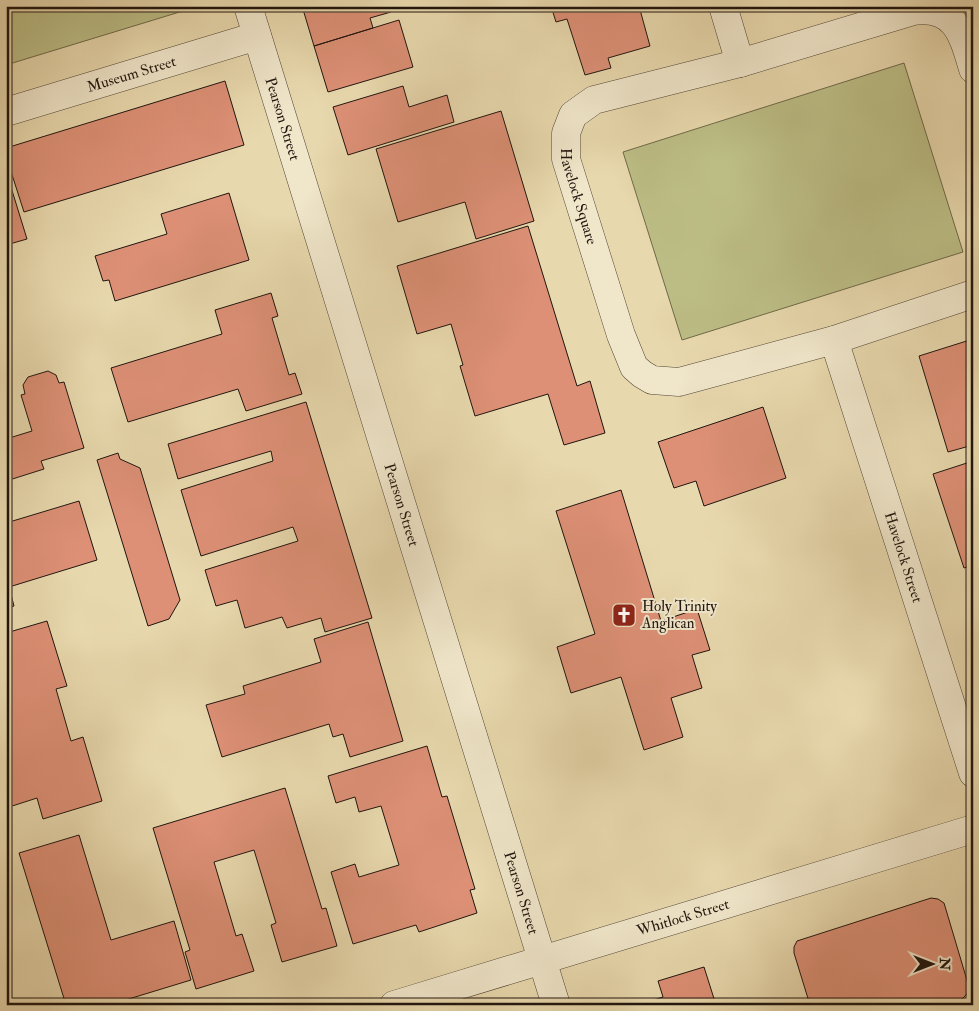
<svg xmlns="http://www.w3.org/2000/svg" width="979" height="1011" font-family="'IM FELL Double Pica',serif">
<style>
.green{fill:#bcbd85;stroke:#6e694a}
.building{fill:#dd9076;stroke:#20150e}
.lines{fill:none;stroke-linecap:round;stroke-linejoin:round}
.minor-casing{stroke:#524636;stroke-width:29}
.minor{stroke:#f0e6ca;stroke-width:28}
.labels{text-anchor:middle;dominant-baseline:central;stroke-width:4;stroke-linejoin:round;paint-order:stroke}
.street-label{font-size:15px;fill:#20150e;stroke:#f0e6ca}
.poi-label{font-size:15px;fill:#20150e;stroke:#f0e6ca;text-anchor:start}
</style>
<rect width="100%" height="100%" fill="#e8d8ad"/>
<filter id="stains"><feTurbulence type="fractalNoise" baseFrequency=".004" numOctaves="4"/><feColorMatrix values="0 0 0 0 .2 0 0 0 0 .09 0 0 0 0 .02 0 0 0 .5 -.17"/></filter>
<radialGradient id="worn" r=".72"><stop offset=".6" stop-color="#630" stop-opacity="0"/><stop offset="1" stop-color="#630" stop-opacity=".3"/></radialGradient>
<path class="green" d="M6 6H196V7L6 65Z
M904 63 963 252 682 340 623 152Z"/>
<path class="building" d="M302 6H389L391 12 370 18 373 28 314 46Z
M551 6H639L650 46 608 58 611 68 585 75 567 19 556 22Z
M399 20 413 67 328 92 314 46Z
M225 81 244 145 24 212 6 156V148Z
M403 86 409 107 447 95 454 122 348 155 333 107Z
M501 111 534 221 476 239 465 202 398 222 376 149Z
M6 171 27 239 6 245Z
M229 193 249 260 115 301 109 280 103 281 95 256 167 234 161 214Z
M528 226 577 386 590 381 605 433 564 445 548 394 475 416 460 366 463 365 451 324 417 334 397 266Z
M271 293 278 316 272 318 289 375 295 373 302 394 246 411 238 389 128 422 111 368 222 334 215 310Z
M973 339V445L948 452 919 356Z
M48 371 56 375 59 383 64 382 84 448 41 461 44 469 6 481V439L32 431 21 395 25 394 23 385 28 377Z
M306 402 372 618 325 632 321 618 287 628 282 617 245 628 237 600 216 606 205 570 298 541 293 527 201 556 181 490 273 461 271 451 178 479 168 444Z
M763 407 786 478 704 506 696 481 674 488 658 442Z
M118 453 120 459 140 468 180 600 169 619 148 626 97 460Z
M973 461V565L964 568 933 474Z
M621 490 661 621 697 609 710 650 692 655 702 688 671 698 683 737 644 750 621 677 571 693 557 647 595 634 556 511Z
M79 501 97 560 9 587 14 606 6 609V523Z
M47 621 67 686 56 689 71 741 83 737 102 801 43 819 37 798 6 808V633Z
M368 622 403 741 350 757 343 734 333 737 329 724 222 757 206 705 245 694 243 686 321 662 314 639Z
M427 746 442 797 447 796 475 889 470 890 477 913 419 932 416 925 353 944 331 872 355 864 359 877 399 865 381 806 359 812 355 797 336 803 328 776Z
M285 788 322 909 326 908 337 946 282 962 271 925 276 923 254 850 214 862 236 936 242 934 254 971 196 989 185 952 190 950 153 828Z
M79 835 111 940 174 921 191 980 109 1005H66L19 853Z
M931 898 938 899 944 903 969 987 967 994 962 999 942 1005H810L794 953V947L797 941Z
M704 967 716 1005H637L663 997 658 981Z"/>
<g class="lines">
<g class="minor-casing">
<g id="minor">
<path id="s1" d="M248 6 556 1005"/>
<path d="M723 6 740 63"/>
<path id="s2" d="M973 69C963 35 956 5 913 11L740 63 594 100 573 115 566 133V159L621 335 634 367 642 374 652 380 679 382 834 340 973 294"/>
<path id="s3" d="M6 112 257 36"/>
<path id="s4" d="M834 340 973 773"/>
<path id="s5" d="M394 1005 973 829"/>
</g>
</g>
<use href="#minor" class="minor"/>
</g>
<defs>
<g id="church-square" transform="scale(1.25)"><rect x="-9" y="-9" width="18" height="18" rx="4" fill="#8f2418" stroke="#f0e6ca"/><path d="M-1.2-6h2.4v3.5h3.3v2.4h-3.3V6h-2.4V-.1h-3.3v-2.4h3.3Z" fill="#fff"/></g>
</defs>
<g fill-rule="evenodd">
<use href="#church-square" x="624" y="615"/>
</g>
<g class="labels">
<g class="street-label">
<text stroke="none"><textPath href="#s3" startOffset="131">Museum Street</textPath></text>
<text stroke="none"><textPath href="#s1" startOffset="118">Pearson Street</textPath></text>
<text stroke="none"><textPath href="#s2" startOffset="536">Havelock Square</textPath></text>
<text stroke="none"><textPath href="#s1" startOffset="522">Pearson Street</textPath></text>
<text stroke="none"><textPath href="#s4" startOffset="228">Havelock Street</textPath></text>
<text stroke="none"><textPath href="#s1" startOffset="928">Pearson Street</textPath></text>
<text stroke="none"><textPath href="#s5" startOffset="302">Whitlock Street</textPath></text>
</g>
<g class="poi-label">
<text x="642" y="606">Holy Trinity<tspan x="642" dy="17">Anglican</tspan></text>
</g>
</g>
<rect width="979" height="1011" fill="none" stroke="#e8d8ad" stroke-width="25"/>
<rect x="8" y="8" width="964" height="996" fill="none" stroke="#20150e" stroke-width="2.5"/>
<rect x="12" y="12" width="954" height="986" fill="none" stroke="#20150e"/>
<g transform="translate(932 964) rotate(90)" stroke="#f0e6ca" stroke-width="4" paint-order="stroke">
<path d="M0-4L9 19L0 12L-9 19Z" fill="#20150e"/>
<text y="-8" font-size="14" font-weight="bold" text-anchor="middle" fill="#20150e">N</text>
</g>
<rect width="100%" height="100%" filter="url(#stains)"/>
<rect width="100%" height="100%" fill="url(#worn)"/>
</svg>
